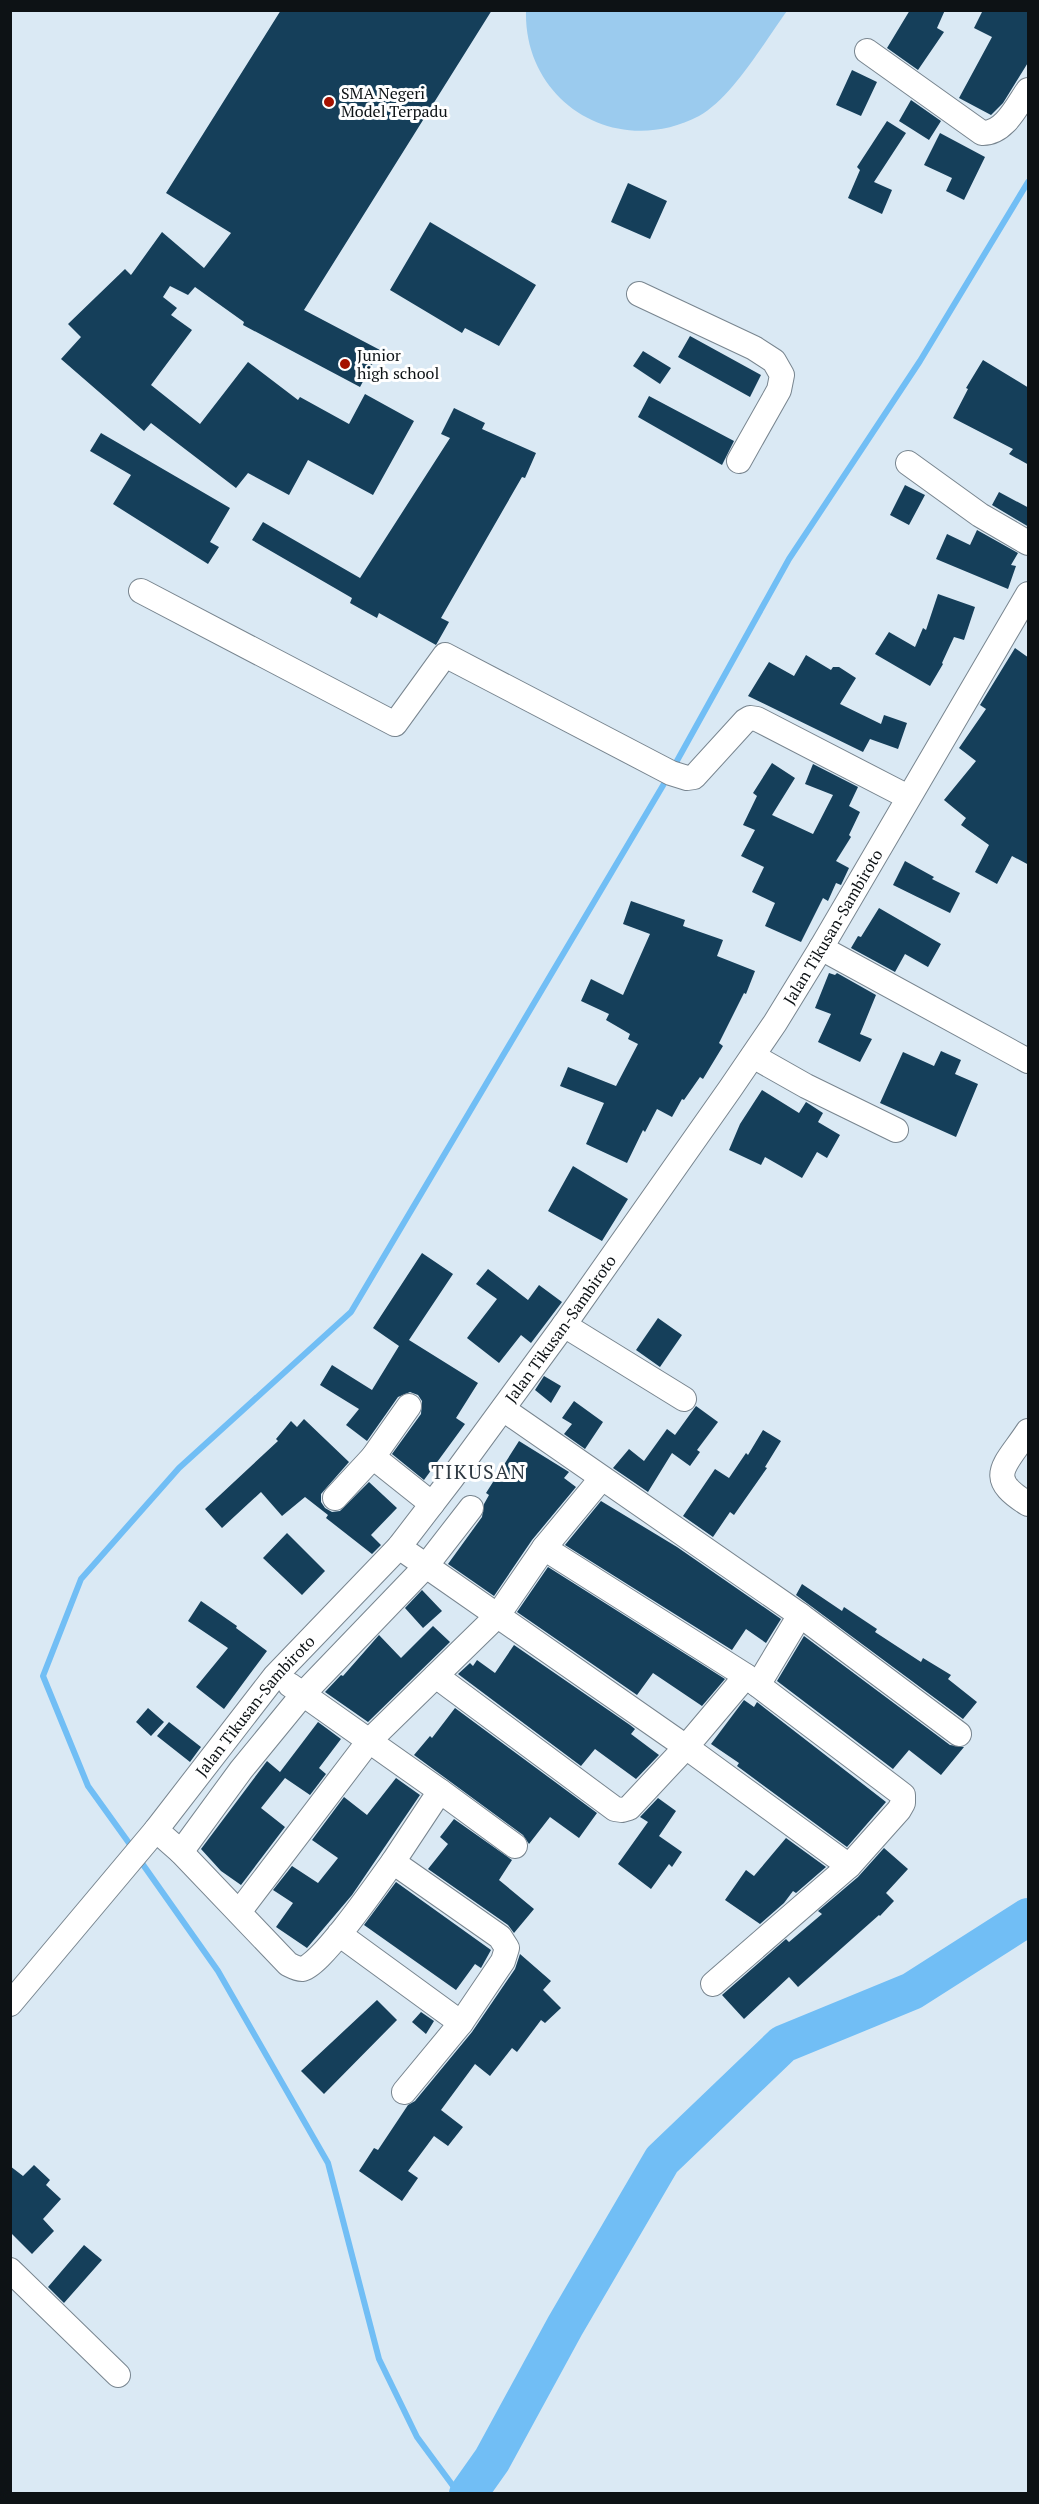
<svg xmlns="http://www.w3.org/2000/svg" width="1039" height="2504" font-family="'PT Serif',serif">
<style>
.green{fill:#9bcbee}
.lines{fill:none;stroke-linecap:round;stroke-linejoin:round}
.stream{stroke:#71bef5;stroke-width:6}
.river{stroke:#71bef5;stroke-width:38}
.building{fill:#153f5a}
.minor-casing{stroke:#78858f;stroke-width:26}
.minor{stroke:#fff;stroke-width:24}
.poi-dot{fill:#a51100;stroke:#fff;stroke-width:2}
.labels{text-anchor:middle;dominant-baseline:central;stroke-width:6;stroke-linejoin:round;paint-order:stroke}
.poi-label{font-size:16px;fill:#0d1215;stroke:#fff;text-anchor:start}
.street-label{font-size:16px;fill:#0d1215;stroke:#fff}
.quarter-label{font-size:20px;letter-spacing:1.5px;fill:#2e3942;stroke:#fff}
</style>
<rect width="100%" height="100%" fill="#dae9f4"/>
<path class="green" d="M526 11V10L787 11C765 41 732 98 699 116 617 159 524 103 526 11Z"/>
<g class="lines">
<path class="stream" d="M673 768 789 559 920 361 1028 182
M134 1850 88 1786 43 1676 81 1579 179 1468 351 1312 668 777
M139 1859 218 1971 328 2163 379 2359 417 2437 459 2494"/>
<path class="river" d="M468 2494 492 2460 565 2326 662 2160 783 2044 912 1991 1028 1917"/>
</g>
<path class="building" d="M281 10H492L304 310 380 350 360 387 243 325 244 322 195 287 188 295 170 286 163 297 177 308 171 315 192 330 151 385 200 424 248 362 298 400 300 397 349 424 365 394 414 421 373 495 308 460 289 495 248 473 236 488 151 423 144 431 61 359 81 337 68 324 125 269 131 275 162 232 204 268 231 233 166 193Z
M910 10H945L937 28 944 32 918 70 887 48Z
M983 10H1029V61L1003 103 991 115 959 98 992 37 974 28Z
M852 70 877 82 861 116 836 105Z
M911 100 941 121 929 140 899 121Z
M887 121 906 133 874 182 892 190 882 214 848 198 860 170 857 167Z
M940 133 985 157 964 200 946 191 952 178 924 165Z
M628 183 667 201 650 239 611 222Z
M430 222 536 285 499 346 465 328 462 333 390 290Z
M690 336 761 375 750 397 678 357Z
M643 351 671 368 660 384 633 366Z
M983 360 1029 388V465L1009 454 1013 449 953 418 968 389 966 388Z
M649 396 734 441 722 465 638 417Z
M454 408 485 423 482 429 536 453 525 478 522 477 441 618 449 622 436 645 379 613 377 618 350 603 352 598 252 540 263 522 360 578 450 438 441 434Z
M101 433 230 508 210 542 219 547 208 564 113 504 131 475 90 451Z
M905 485 925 495 909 525 890 515Z
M999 492 1029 508V527L992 505Z
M977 530 1018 553 1011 565 1016 566 1008 589 936 559 947 534 970 545Z
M938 594 975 607 964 640 954 637 942 663 943 664 930 686 875 654 889 632 915 647 923 628 926 630Z
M1015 648 1029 658V865L1012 856 997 884 975 872 989 845 961 825 966 818 944 800 976 761 959 748 986 709 980 705Z
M806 655 831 670 833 667H839L856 678 840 704 881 724 884 715 907 723 898 749 870 739 863 752 748 696 769 662 794 676Z
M772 763 795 778 772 815 813 834 833 795 805 784 813 764 858 787 849 806 860 812 849 835 851 837 836 861 849 868 841 885 836 883 828 901 823 898 801 942 765 926 775 903 752 892 764 867 741 856 755 830 743 825 757 796 753 793Z
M905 861 934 877 932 879 960 893 950 913 893 885Z
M631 901 685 920 683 926 723 940 717 956 755 971 746 994 744 993 719 1043 723 1046 703 1079 700 1077 684 1100 682 1099 672 1117 657 1109 645 1132 643 1130 627 1163 586 1144 604 1103 560 1086 568 1067 616 1086 638 1044 628 1039 630 1034 606 1020 609 1014 581 1001 591 979 623 995 650 934 623 924Z
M879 908 941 944 928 967 905 954 895 972 851 948 858 936 861 937Z
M829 973 835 975 837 973 876 995 860 1034 872 1039 860 1062 818 1042 831 1014 815 1008Z
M941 1051 961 1060 955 1074 978 1084 956 1137 880 1103 903 1052 934 1066Z
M762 1090 799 1113 806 1102 823 1113 818 1122 840 1135 827 1158 817 1152 802 1178 765 1157 761 1165 729 1150 740 1124Z
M573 1166 628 1199 602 1241 548 1211Z
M422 1253 453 1274 409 1340 478 1383 456 1418 465 1424 424 1480 392 1454 421 1414 422 1401 418 1395 410 1392 398 1397 367 1441 346 1425 359 1409 320 1385 332 1365 372 1390 399 1346 373 1328Z
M488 1269 528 1300 539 1285 562 1302 531 1343 521 1335 499 1363 467 1338 497 1299 476 1284Z
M658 1318 682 1335 660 1367 636 1350Z
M544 1376 561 1386 551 1403 535 1390Z
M574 1401 603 1422 585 1449 564 1434 572 1424 562 1418Z
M696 1406 718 1422 697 1450 700 1452 690 1466 672 1453 648 1492 613 1468 629 1449 644 1461 667 1429 675 1435Z
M304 1419 349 1462 321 1494V1502L325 1508 332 1512 340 1511 369 1482 397 1508 371 1535 381 1545 372 1554 326 1518 328 1515 305 1497 282 1516 261 1492 222 1528 205 1509 278 1441 276 1439 291 1421 297 1427Z
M763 1430 781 1441 765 1467 767 1468 734 1515 730 1512 713 1537 683 1516 715 1469 729 1478 746 1453 748 1455Z
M519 1441 569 1472 564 1478 576 1487 532 1540 494 1596 448 1564 482 1517 484 1504 489 1495 486 1493Z
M601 1501 677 1547 781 1619 766 1643 746 1629 732 1650 565 1545Z
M287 1533 325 1571 302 1595 263 1558Z
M548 1567 725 1679 702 1706 653 1673 637 1695 517 1612Z
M802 1584 842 1611 844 1607 877 1629 875 1632 921 1662 923 1658 951 1675 948 1679 977 1702 963 1719 796 1595Z
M422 1590 442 1611 423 1628 405 1608Z
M201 1601 237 1626 236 1628 267 1651 224 1709 196 1687 228 1648 188 1621Z
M433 1626 450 1642 368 1722 325 1692 341 1675 343 1676 379 1635 401 1658Z
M804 1636 950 1745 964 1747 941 1775 909 1750 893 1769 777 1681Z
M514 1645 630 1725 635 1729 631 1734 659 1755 636 1779 595 1749 581 1766 458 1674 470 1663 473 1666 477 1660 495 1673Z
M744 1700 754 1707 757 1702 886 1802 847 1847 737 1766 739 1763 711 1744Z
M148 1708 164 1722 151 1736 136 1722Z
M455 1708 597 1813 579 1838 550 1817 529 1844 523 1835 414 1755 430 1736 432 1738Z
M169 1722 201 1747 190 1762 157 1736Z
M318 1722 341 1739 319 1768 326 1774 310 1795 285 1778 261 1808 285 1827 241 1885 221 1871 201 1849 267 1761 280 1772Z
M396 1778 420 1795 352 1895 307 1948 276 1927 293 1903 273 1890 292 1866 318 1883 338 1858 312 1840 344 1797 367 1815Z
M658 1798 676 1811 659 1836 682 1852 672 1867 669 1864 651 1889 618 1864 648 1822 640 1817Z
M454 1819 512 1860 499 1880 534 1909 514 1933 508 1925 428 1869 448 1844 440 1837Z
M786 1838 826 1867 796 1893 793 1891 784 1903 760 1924 725 1900 746 1870 754 1876Z
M884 1848 908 1869 886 1893 894 1901 880 1916 879 1915 798 1987 789 1977 744 2019 722 1995 786 1939 789 1942 822 1914 818 1911 858 1877Z
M396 1882 491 1950 481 1968 475 1964 456 1990 364 1925Z
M520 1954 551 1981 543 1990 561 2008 545 2023 541 2020 517 2052 512 2048 490 2076 475 2064 441 2110 463 2127 448 2146 434 2136 408 2171 418 2178 402 2201 359 2171 374 2148 378 2150 408 2105 415 2101 472 2032 515 1969Z
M377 2000 397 2020 324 2094 301 2071Z
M421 2012 434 2021 426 2034 412 2022Z
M34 2165 50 2180 46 2185 61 2199 43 2219 54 2231 32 2254 10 2232V2166L23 2176Z
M84 2245 102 2260 64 2303 48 2287Z"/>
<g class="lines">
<g class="minor-casing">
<g id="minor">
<path d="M867 51 982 133C1004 134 1017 106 1028 90"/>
<path d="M639 294 754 348 774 361 782 375 779 390 739 461"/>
<path d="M908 463 980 515 1028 543"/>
<path d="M141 591 395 724 445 655 671 773 687 778 694 777 745 721 750 718 757 719 908 797"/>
<path d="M821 948 1028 1061"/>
<path d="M753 1056 806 1086 896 1130"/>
<path d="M564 1325 684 1399"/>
<path d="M503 1409 800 1615 758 1685"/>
<path d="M1028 1431C1005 1466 984 1477 1028 1504"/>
<path d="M373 1457 432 1504"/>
<path d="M335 1498 373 1457 409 1406"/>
<path d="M399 1547 686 1747 629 1808 622 1810 615 1809 436 1676"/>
<path d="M544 1548 746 1676 903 1795V1803L899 1810 849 1866 713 1984"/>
<path d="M800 1615 959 1734"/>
<path d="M746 1676 686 1747 849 1866"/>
<path d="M290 1685 440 1791 393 1862"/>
<path d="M440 1791 515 1846"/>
<path d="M156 1830 181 1852 288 1964C292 1966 297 1969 302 1969 320 1967 380 1880 393 1862L500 1937 507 1948 503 1961 461 2023 339 1934"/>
<path d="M181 1852 241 1770 304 1693 426 1566 471 1508"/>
<path d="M239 1912 369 1741 498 1615 544 1548 601 1479"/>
<path id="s1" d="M10 2004 156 1830 275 1676 399 1547 452 1478 564 1325 730 1089 775 1023 821 948 1028 594"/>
<path d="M404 2092 461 2023"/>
<path d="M10 2270 118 2375"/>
</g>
</g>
<use href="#minor" class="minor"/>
</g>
<g class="poi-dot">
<circle cx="329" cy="102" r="6"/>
<circle cx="345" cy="364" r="6"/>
</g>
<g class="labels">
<g class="poi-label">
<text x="341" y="93">SMA Negeri<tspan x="341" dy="18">Model Terpadu</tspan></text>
<text x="357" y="355">Junior<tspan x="357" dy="18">high school</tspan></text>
</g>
<g class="street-label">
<text stroke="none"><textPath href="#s1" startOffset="1358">Jalan Tikusan-Sambiroto</textPath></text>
<text stroke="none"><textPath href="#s1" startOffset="872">Jalan Tikusan-Sambiroto</textPath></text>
<text stroke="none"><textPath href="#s1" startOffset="386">Jalan Tikusan-Sambiroto</textPath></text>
</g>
<g class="quarter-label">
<text x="479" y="1471">TIKUSAN</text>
</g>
</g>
<rect width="1039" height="2504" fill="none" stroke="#0d1215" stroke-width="24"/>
</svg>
